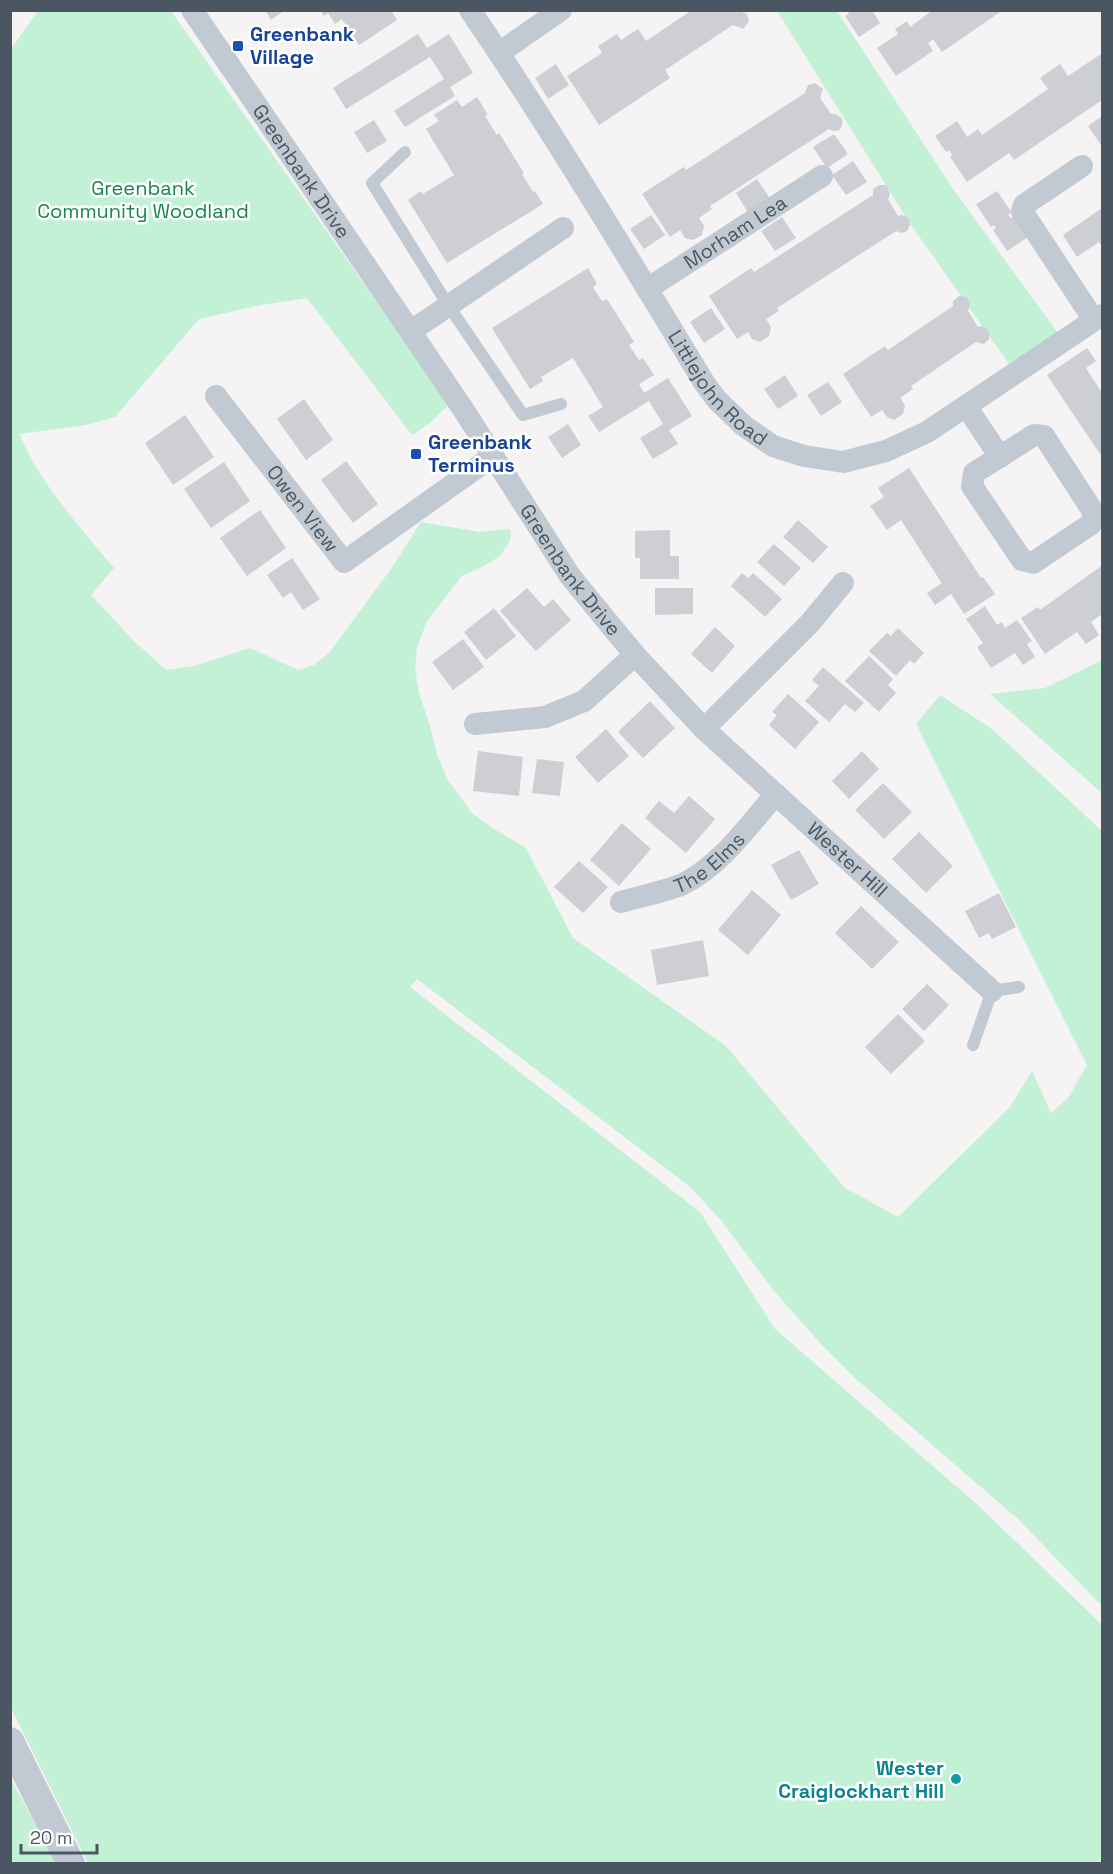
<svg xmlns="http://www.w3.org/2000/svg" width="1113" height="1874" font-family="'Space Grotesk',sans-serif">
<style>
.green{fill:#c3f1d5}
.building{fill:#cdcfd5}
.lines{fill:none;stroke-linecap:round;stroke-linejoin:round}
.service{stroke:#c1cad2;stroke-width:12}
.minor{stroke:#c1cad2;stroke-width:22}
.tertiary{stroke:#c1cad2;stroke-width:28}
.transit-dot{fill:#1a4fb4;stroke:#fff;stroke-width:2}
.culture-dot{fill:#0f9aa8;stroke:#fff;stroke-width:2}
.labels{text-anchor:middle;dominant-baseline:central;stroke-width:5;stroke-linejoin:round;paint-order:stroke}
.transit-label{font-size:20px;font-weight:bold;fill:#164399;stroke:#fff;text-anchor:start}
.street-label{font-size:20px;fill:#4a5661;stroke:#fff}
.park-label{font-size:20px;fill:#17864f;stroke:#fff}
.culture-label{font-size:20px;font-weight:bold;fill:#0d838f;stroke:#fff;text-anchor:end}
</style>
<rect width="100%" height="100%" fill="#f5f3f3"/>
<path class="green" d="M38 11H171L449 404 430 423 412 435 307 298 256 306 199 319 115 417 86 425 19 434C41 485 79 526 114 568L91 595 134 641 166 670 194 666 250 648 298 670 314 665 329 653 391 569 421 522 480 532 508 529 511 531 510 541 500 556 482 567 462 576 427 621 417 647 415 669 419 693 429 723 437 754 448 780 472 813 494 829 526 848 573 938 726 1046 844 1187 898 1217 1010 1107 1032 1071 1051 1113 1068 1098 1087 1065 916 724 940 695 992 729 1102 831V1606L1018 1519 856 1379 821 1344 774 1291 720 1219 689 1186 417 979 410 987 700 1212 775 1329 980 1507 1102 1625V1863H88L11 1708V49Z
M777 11H837L953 189 1058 333 1009 364 909 222Z
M1102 660V793L990 694 1045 688Z
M10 1778 57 1862 58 1863H11Z"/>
<path class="building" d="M265 10H285L271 20Z
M320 10H391L397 20 359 45 342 19 335 24 328 13 324 16Z
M692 10H734L736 13 741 11 747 14 749 21 743 29 733 25 665 70 670 78 599 125 567 76 602 53 598 46 617 34 621 40 638 29 646 41Z
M847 10H872L880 23 859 37 845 16 849 14Z
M933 10H1003L942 52 933 39 928 43 933 51 896 76 877 48 898 34 895 29 907 21 910 27Z
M418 34 427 48 449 34 473 73 450 87 455 96 405 127 394 111 444 79 430 57 346 109 333 88Z
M1101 54H1102V100L1014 160 1009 153 967 182 950 157 952 155 949 150 946 152 935 136 957 121 967 137 978 129 982 135 1048 89 1040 78 1060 64 1068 76Z
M556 64 569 85 548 99 535 78Z
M815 83 823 89 820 98 831 114H835L841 117 843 123 840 130 833 131 829 129 710 206 712 209 699 218 704 226 702 235 693 240 685 238 680 230 670 237 642 194 684 167 686 170 805 93 808 85Z
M477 97 488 115 485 116 497 135 499 133 524 173 522 174 533 192 535 191 543 204 447 263 408 200 421 191 423 194 454 175 426 129 439 121 434 115 457 100 462 107Z
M1102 116V144L1101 145 1088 126Z
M374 120 387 141 367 153 354 132Z
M834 134 848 154 827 168 813 147Z
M853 161 867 182 846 195 832 175Z
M757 179 771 200 749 214 736 193Z
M879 185H886L888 188 890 194 888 199 898 216 902 215 909 218 910 225 907 231 901 233 896 231 777 308 779 311 766 319 771 327 769 336 760 342 752 339 748 332 737 339 709 296 751 268 754 272 873 195V189Z
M997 191 1012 213 1008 215 1011 218 1014 216 1028 237 1007 251 993 230 996 228 994 225 991 227 976 204Z
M1102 208V247L1099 242 1077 257 1063 235Z
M651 215 665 235 644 249 630 229Z
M782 217 796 238 775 251 761 231Z
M588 268 597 284 593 287 602 301 607 299 634 342 629 345 639 360 643 358 654 375 639 384 644 393 668 378 692 416 669 430 678 444 653 459 640 438 663 424 649 401 599 432 588 416 603 407 573 358 541 377 543 381 530 389 492 328Z
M959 296 966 297 968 299 970 305 968 311 978 327 982 326 989 330V339L984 344 976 342 911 386 913 389 900 398 905 405 903 414 894 420 887 417 882 410 871 417 843 374 885 346 888 350 953 306V301Z
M711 308 725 329 704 343 690 322Z
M1087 348 1096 361 1086 368 1102 393V452L1100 454 1047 375Z
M785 375 798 396 778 409 764 389Z
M828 382 842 402 821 416 807 395Z
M304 399 333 440 306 460 277 419Z
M185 415 214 457 173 485 145 443Z
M568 424 581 445 562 458 548 437Z
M346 461 378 504 353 523 321 480Z
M224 462 250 501 211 528 184 489Z
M909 468 981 578 983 577 995 594 964 614 951 594 935 605 927 593 942 583 941 582 901 520 887 530 870 506 884 497 878 488Z
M260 510 286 548 247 576 220 538Z
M798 520 828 547 813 563 783 537Z
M670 530V556H679V579H640V558H635V531Z
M774 544 801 568 784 586 757 562Z
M292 558 320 599 303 610 291 592 283 598 267 575Z
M1100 567 1102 568V614L1091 622 1099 635 1086 644 1077 632 1045 654 1021 618 1038 607 1040 610Z
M742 573 748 578 753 573 782 599 765 617 731 586Z
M527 588 544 607 553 599 571 620 536 651 500 611Z
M655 588H693V614L655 615Z
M985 606 997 625 1002 622 1005 628 1017 620 1032 641 1027 644 1035 657 1023 665 1015 653 991 668 977 647 983 643 966 619Z
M494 608 516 636 486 660 464 632Z
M715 627 735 646 712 673 691 654Z
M898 628 924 653 914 664 910 660 896 676 869 651 887 633 891 636Z
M463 639 484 667 453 690 432 662Z
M869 656 893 679 888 685 896 693 879 712 845 681Z
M823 667 864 703 855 712 845 704 829 722 805 701 819 686 812 680Z
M788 694 819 722 795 749 769 725 777 715 772 712Z
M650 701 675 728 643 758 618 732Z
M606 729 629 756 598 783 575 757Z
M478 751 523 757 519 796 473 791Z
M862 751 879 769 849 799 832 781Z
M537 759 564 762 560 796 532 793Z
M883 783 912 812 884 839 855 810Z
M689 796 715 819 686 853 645 818 659 801 674 813Z
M622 823 651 849 619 886 590 860Z
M919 832 953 866 926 893 892 859Z
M799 850 819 884 791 900 771 865Z
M579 861 608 887 583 913 554 887Z
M752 890 781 915 748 955 718 930Z
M999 893 1016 927 992 939 989 933 979 938 965 911Z
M861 906 899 942 872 969 835 933Z
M703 940 709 976 657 985 651 950Z
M927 984 949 1005 924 1031 902 1009Z
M898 1014 925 1041 891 1074 865 1047Z"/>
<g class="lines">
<path class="service" d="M405 152 372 183 448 305 523 415 561 404
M973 1045 992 991 1019 987"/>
<g class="minor">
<path id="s1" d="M192 10 463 409 570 576 635 655 704 729 992 991"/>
<path id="s2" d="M470 10C553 132 629 259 705 384L717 400 744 426 773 446 804 456 843 462 886 451 927 432 1102 315"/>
<path d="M499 53 561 10"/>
<path d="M1082 166 1024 205 1022 211 1094 320"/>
<path id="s3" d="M647 289 822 176"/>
<path d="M411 331 563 228"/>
<path id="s4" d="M216 396 344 562 493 456"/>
<path d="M966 406 1000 457"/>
<path d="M1034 435 1044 436 1094 513 1091 524 1033 563 1022 560 972 486 974 473Z"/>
<path d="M475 724 545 717 584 701 635 655"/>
<path d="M704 729 810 623 843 583"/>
<path id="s5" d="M621 902C641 896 664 892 683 884 721 865 749 825 776 794"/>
</g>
<path class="tertiary" d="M10 1741 71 1864"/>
</g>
<g class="transit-dot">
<rect x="232" y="40" width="12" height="12" rx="3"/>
<rect x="410" y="448" width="12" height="12" rx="3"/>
</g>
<circle class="culture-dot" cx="956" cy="1779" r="6"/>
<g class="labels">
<g class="transit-label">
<text x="250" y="34">Greenbank<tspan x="250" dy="23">Village</tspan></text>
<text x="428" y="442">Greenbank<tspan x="428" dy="23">Terminus</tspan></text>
</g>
<g class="street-label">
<text stroke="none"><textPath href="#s1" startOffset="195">Greenbank Drive</textPath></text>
<text stroke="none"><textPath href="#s3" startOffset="105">Morham Lea</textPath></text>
<text stroke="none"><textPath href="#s2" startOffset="453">Littlejohn Road</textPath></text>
<text stroke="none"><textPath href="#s4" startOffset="142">Owen View</textPath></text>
<text stroke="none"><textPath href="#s1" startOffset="676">Greenbank Drive</textPath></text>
<text stroke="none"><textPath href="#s5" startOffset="98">The Elms</textPath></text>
<text stroke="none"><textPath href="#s1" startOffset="1078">Wester Hill</textPath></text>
</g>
<g class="park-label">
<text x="143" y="188">Greenbank<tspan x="143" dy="23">Community Woodland</tspan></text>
</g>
<g class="culture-label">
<text x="944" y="1768">Wester<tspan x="944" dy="23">Craiglockhart Hill</tspan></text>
</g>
</g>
<rect width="1113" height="1874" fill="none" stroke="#4a5661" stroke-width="24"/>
<path d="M21 1844v9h76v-9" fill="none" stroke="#4a5661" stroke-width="3"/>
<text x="30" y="1844" font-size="18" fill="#4a5661" stroke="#ffffff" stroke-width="4.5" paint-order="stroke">20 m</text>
</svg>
